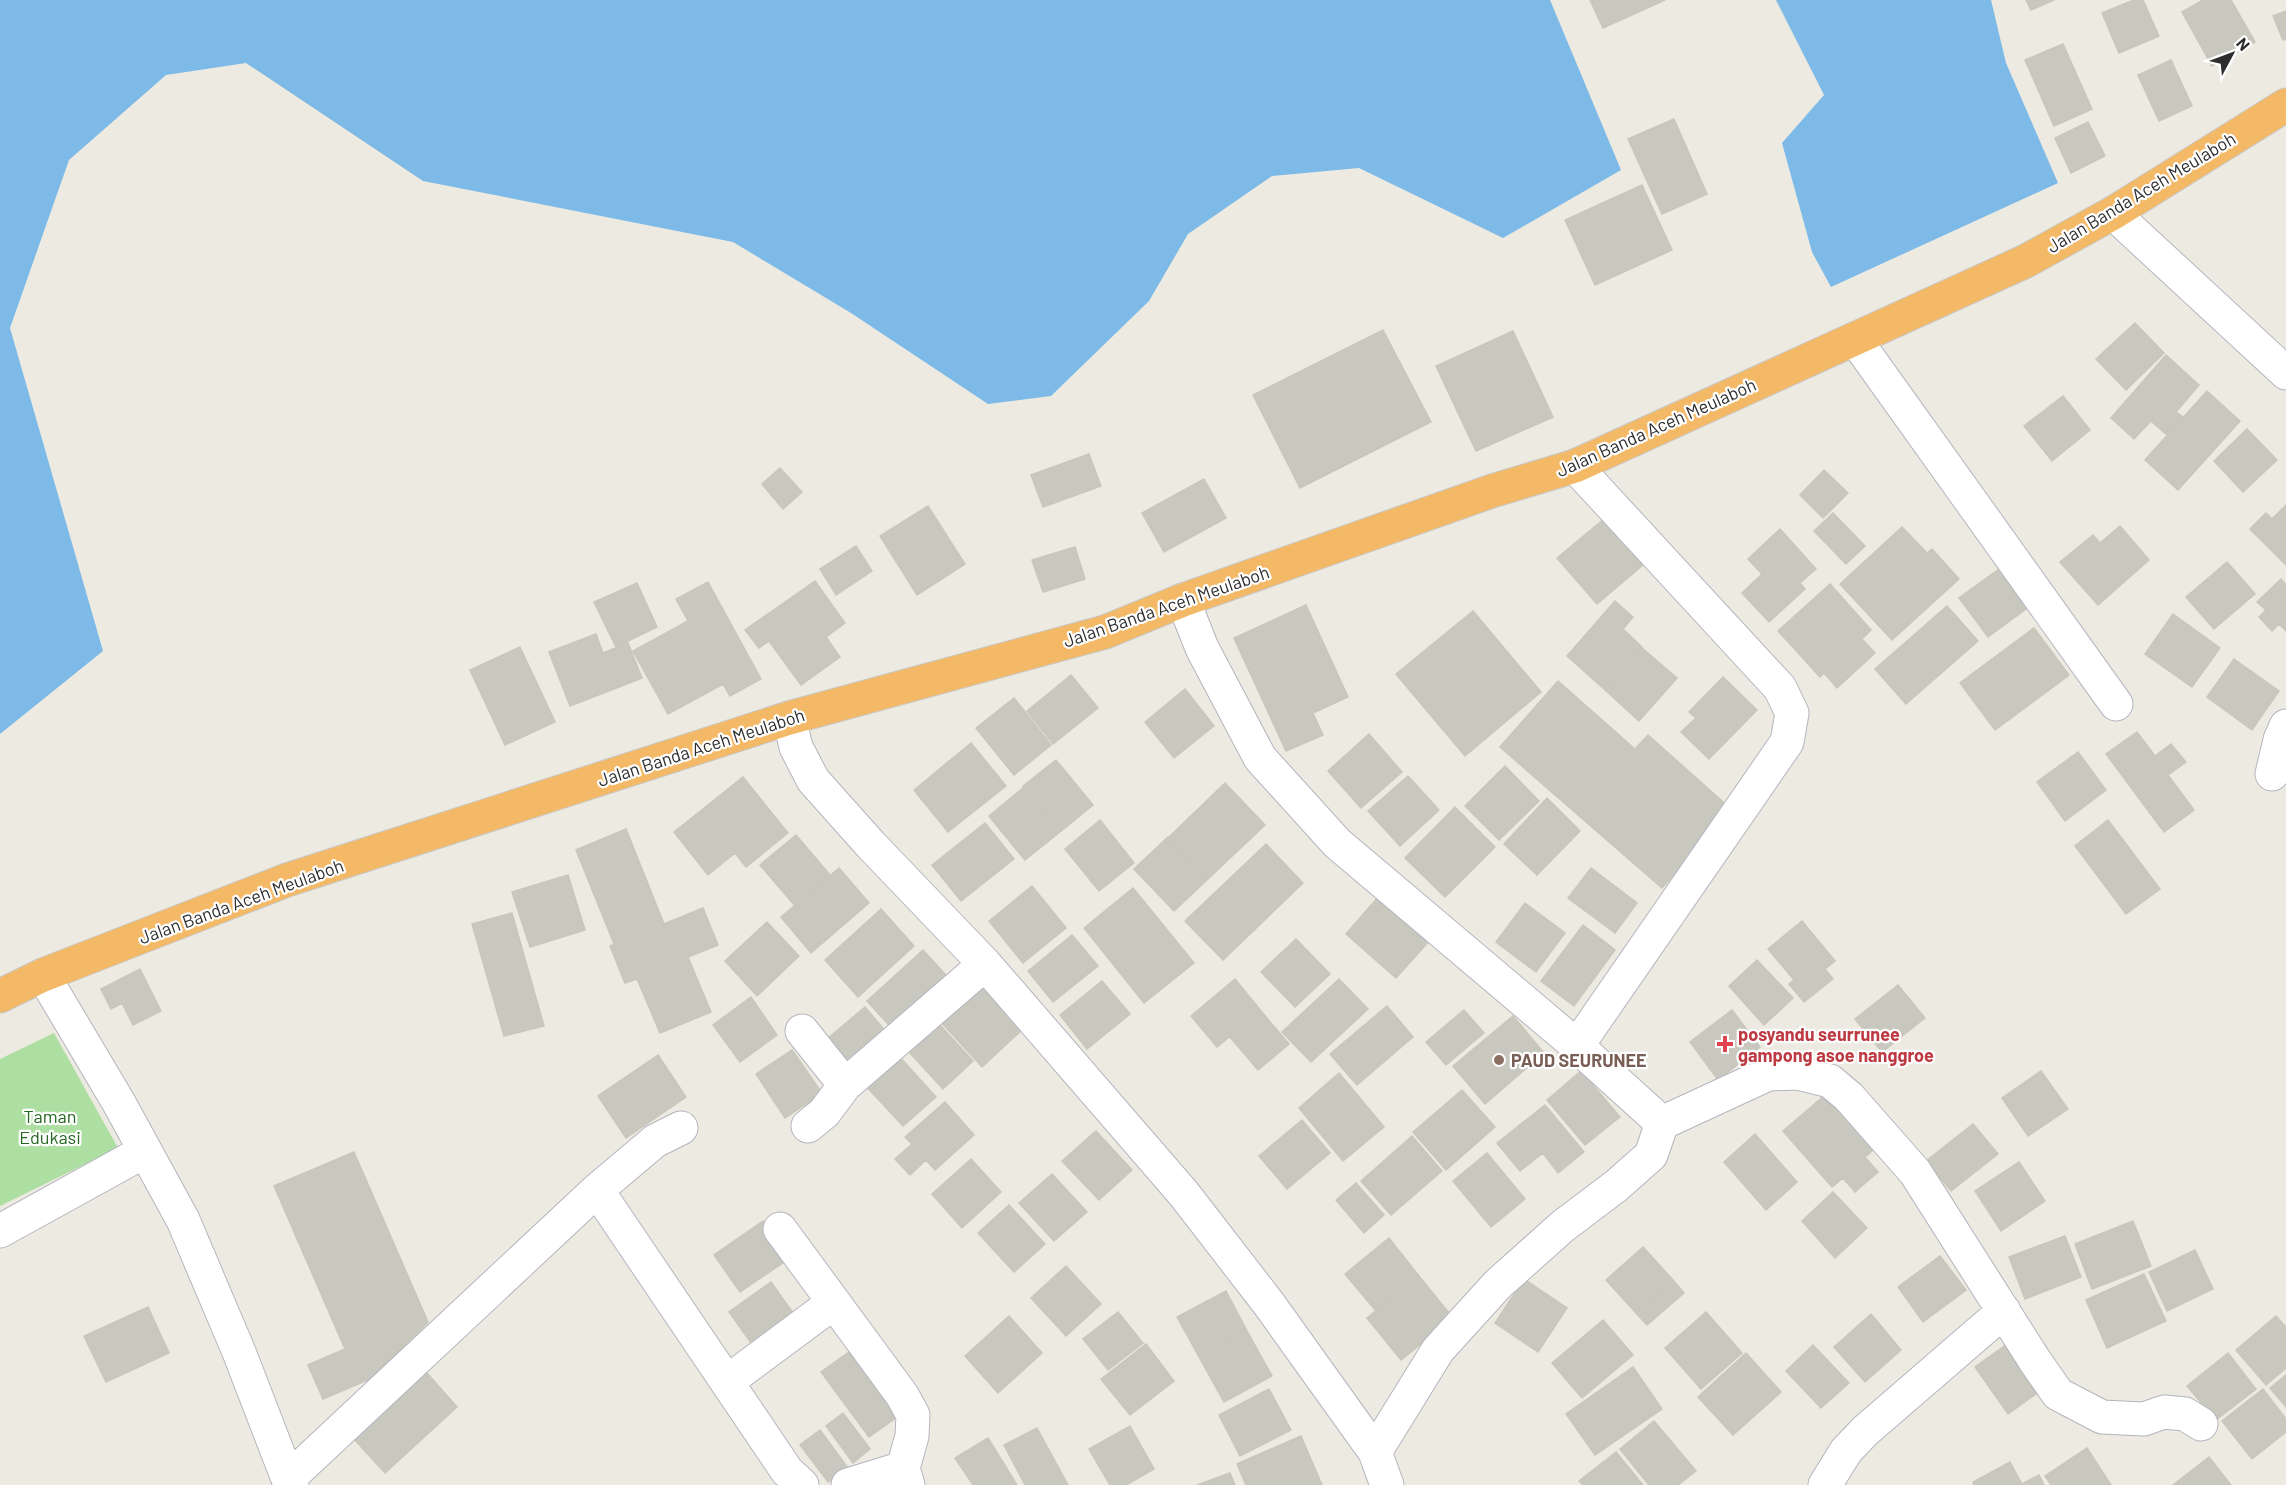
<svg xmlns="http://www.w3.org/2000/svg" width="2286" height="1485" font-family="Barlow,sans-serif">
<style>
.green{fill:#aedfa2}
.water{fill:#7dbae7}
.building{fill:#c9c8bf;stroke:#c9c6bb;stroke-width:1.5}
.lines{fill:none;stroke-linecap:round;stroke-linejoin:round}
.minor-casing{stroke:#b4b5bf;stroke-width:35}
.highway-casing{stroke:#c8c8c8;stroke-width:35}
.minor{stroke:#fff;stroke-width:33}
.highway{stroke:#f3b967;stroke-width:33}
.health-dot{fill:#e0444e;stroke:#fff;stroke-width:2}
.education-dot{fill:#8d6e63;stroke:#fff;stroke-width:2}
.labels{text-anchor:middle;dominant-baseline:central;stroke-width:4.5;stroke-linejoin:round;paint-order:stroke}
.street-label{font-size:18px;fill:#2d2d2d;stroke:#fff}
.health-label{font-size:18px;font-weight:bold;fill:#be3a42;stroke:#fff;text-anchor:start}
.education-label{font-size:18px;font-weight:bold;fill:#785e54;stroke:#fff;text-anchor:start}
.park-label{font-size:18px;fill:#256721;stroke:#fff}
</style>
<rect width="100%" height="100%" fill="#edeae1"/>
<path class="green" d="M54 1033 118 1148 0 1206V1059Z"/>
<path class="water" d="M0 0H1550L1621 170 1503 238 1359 168 1272 176 1188 234 1149 301 1051 396 988 404 851 313 733 242 423 181 246 63 166 75 69 160 10 328 103 651 0 734Z
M1776 0H1991L2006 63 2058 183 1831 287 1812 252 1782 143 1824 95Z"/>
<path class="building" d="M1590 0H1665L1603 28Z
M2026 0H2054L2031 10Z
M2134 0H2143L2159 36 2119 53 2102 13Z
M2203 0H2231L2255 42 2212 66 2182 12Z
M2286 11V39L2283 40 2273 16Z
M2063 44 2092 109 2054 126 2025 60Z
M2171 60 2192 106 2159 121 2138 75Z
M1674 119 1707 194 1662 214 1628 139Z
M2088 122 2105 156 2071 173 2055 138Z
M1642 185 1672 250 1595 285 1565 220Z
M2135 323 2164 353 2126 390 2096 359Z
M1383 330 1431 422 1300 488 1253 395Z
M1513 331 1553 417 1476 451 1436 366Z
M2166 355 2199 385 2176 412 2183 417 2167 435 2151 421 2134 439 2111 418Z
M2207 391 2240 421 2178 490 2145 460Z
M2063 396 2090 430 2052 461 2024 426Z
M2247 429 2277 460 2243 492 2214 461Z
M1089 454 1101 486 1043 507 1031 475Z
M780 468 802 492 783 509 762 484Z
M1824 470 1848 493 1823 518 1800 495Z
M1204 479 1226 518 1164 552 1142 513Z
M2286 505V565L2250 529 2266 513 2272 519Z
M928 506 965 564 917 595 880 536Z
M1833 513 1865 546 1846 564 1814 531Z
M1604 519 1643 565 1597 604 1557 558Z
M2120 526 2149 560 2098 605 2060 562 2093 535 2100 543Z
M1902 527 1927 553 1932 549 1959 579 1892 640 1840 584Z
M1780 529 1816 569 1800 583 1805 589 1769 622 1742 593 1762 574 1748 559Z
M856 546 872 571 836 595 820 569Z
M1075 547 1085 579 1043 592 1032 560Z
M2227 562 2255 594 2214 629 2186 597Z
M2006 564 2034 603 1988 637 1959 598Z
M2281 579 2286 585V631L2279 624 2272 631 2259 617 2266 610 2257 602Z
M815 581 845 623 826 637 840 657 801 685 769 641 759 648 745 630Z
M708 582 761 679 730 696 723 684 668 714 633 651 688 621 676 599Z
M637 583 657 627 616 647 594 602Z
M1830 584 1871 630 1862 639 1875 653 1837 688 1824 673 1820 677 1778 631Z
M1615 601 1633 617 1623 629 1642 647 1604 689 1567 656Z
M1306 605 1348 697 1313 713 1323 735 1286 751 1234 638Z
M1947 606 1978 641 1906 704 1875 669Z
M1473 611 1541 692 1465 756 1396 674Z
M2173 614 2220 648 2192 687 2145 654Z
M2034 628 2069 675 1995 730 1960 683Z
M596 634 603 653 628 643 642 678 570 706 549 652Z
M520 647 555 722 505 745 470 670Z
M1642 648 1677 678 1639 721 1605 690Z
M2234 659 2279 691 2252 730 2207 697Z
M1071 675 1098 708 1053 744 1027 711Z
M1723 677 1757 710 1709 759 1681 732 1696 718 1689 712Z
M1558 681 1635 749 1648 735 1731 809 1662 888 1500 747Z
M1185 689 1214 726 1174 758 1145 722Z
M1014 698 1051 745 1014 775 976 728Z
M2137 732 2155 756 2171 744 2186 762 2168 775 2194 810 2164 832 2106 754Z
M1369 734 1402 772 1361 808 1328 771Z
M971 743 1006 786 948 832 914 790Z
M2078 752 2106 790 2065 821 2037 782Z
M1056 760 1093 805 1060 832 1023 786Z
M1505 766 1539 801 1499 840 1465 806Z
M1408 776 1439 810 1400 846 1368 811Z
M743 777 788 833 746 867 735 853 708 875 674 832Z
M1225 783 1265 825 1208 879 1168 838Z
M1024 787 1060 832 1025 860 989 816Z
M1547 798 1580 831 1537 875 1504 844Z
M1455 807 1495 847 1445 897 1405 858Z
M1100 820 1134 863 1099 891 1065 849Z
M2108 820 2160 889 2126 914 2075 846Z
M985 823 1014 859 961 901 932 865Z
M626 829 664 924 703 908 718 945 688 957 711 1012 660 1033 637 979 625 983 610 946 614 944 576 850Z
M796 835 830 875 795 906 760 865Z
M1168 837 1208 879 1174 911 1134 869Z
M1266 844 1303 883 1223 960 1185 921Z
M839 868 869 903 811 953 781 917Z
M1591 868 1637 903 1615 933 1568 898Z
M568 875 585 930 530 947 512 892Z
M1032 886 1066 928 1023 963 989 921Z
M1133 888 1194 963 1144 1003 1084 928Z
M1379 896 1430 940 1396 978 1346 934Z
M1525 903 1565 933 1536 972 1496 942Z
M881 909 914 946 858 997 825 960Z
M512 913 544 1026 504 1036 472 924Z
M1802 921 1835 961 1825 969 1833 979 1804 1002 1789 984 1794 980 1768 949Z
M767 922 799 956 757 996 725 961Z
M1583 925 1615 950 1574 1006 1541 981Z
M1072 935 1098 966 1053 1002 1028 971Z
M1296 939 1330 974 1295 1007 1261 972Z
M923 950 954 984 899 1036 867 1001Z
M1757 960 1793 998 1764 1025 1729 986Z
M140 969 161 1011 133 1025 122 1003 111 1009 101 989Z
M1235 979 1261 1011 1217 1047 1191 1016Z
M1339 979 1368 1009 1311 1062 1282 1032Z
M1102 981 1130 1014 1087 1049 1060 1015Z
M983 983 1024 1028 982 1067 941 1022Z
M1898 985 1925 1018 1882 1052 1855 1019Z
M751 997 777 1035 740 1062 713 1025Z
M1387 1006 1413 1037 1357 1085 1330 1054Z
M865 1007 892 1039 847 1078 820 1045Z
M1464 1010 1484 1033 1446 1065 1426 1042Z
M1732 1010 1760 1047 1718 1080 1690 1042Z
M1261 1011 1289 1044 1258 1070 1230 1037Z
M1513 1016 1544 1053 1485 1104 1453 1066Z
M940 1025 973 1061 943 1089 910 1053Z
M792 1050 822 1093 785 1118 756 1074Z
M897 1054 936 1097 903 1126 864 1084Z
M658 1055 686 1097 626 1138 598 1096Z
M1581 1071 1620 1117 1585 1145 1547 1100Z
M2041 1071 2068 1109 2028 1136 2002 1098Z
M1339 1073 1384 1127 1343 1161 1299 1108Z
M1462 1090 1495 1127 1446 1170 1413 1132Z
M1825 1095 1851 1125 1862 1116 1884 1141 1865 1157 1878 1172 1855 1192 1843 1178 1832 1187 1783 1131Z
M945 1102 974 1135 935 1170 926 1160 910 1175 895 1159 912 1144 905 1137Z
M1545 1105 1584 1152 1558 1173 1543 1153 1520 1171 1497 1143Z
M1302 1120 1330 1153 1287 1189 1259 1156Z
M1973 1124 1998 1154 1951 1191 1926 1161Z
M1096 1131 1132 1170 1099 1200 1062 1161Z
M1755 1134 1797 1182 1766 1210 1724 1162Z
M1412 1136 1442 1171 1391 1215 1361 1181Z
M354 1152 428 1322 372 1378 323 1399 308 1365 345 1349 274 1186Z
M1487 1153 1525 1199 1491 1227 1453 1181Z
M971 1159 1001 1192 962 1228 932 1194Z
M2019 1162 2045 1201 2001 1231 1975 1191Z
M1052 1174 1087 1212 1054 1241 1019 1203Z
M1356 1183 1384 1215 1364 1233 1336 1200Z
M1833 1192 1867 1228 1835 1258 1802 1221Z
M1009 1205 1045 1244 1014 1272 978 1233Z
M763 1221 790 1258 740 1292 714 1255Z
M2133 1221 2151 1266 2092 1289 2075 1244Z
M2065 1236 2081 1277 2025 1299 2009 1257Z
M1389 1238 1419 1276 1376 1311 1345 1274Z
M1643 1247 1673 1280 1636 1313 1606 1280Z
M2195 1250 2213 1289 2167 1311 2149 1272Z
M1940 1256 1966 1290 1923 1322 1898 1287Z
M1066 1266 1101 1304 1066 1336 1031 1298Z
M2144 1274 2166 1321 2107 1348 2086 1300Z
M1419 1276 1453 1318 1401 1360 1367 1318Z
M1524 1279 1567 1308 1538 1352 1495 1323Z
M1673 1280 1684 1293 1647 1325 1636 1313Z
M771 1282 796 1317 754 1347 729 1312Z
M1226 1291 1246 1329 1198 1355 1177 1317Z
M148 1307 169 1353 106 1382 84 1336Z
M1118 1312 1143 1343 1108 1370 1083 1339Z
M1706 1312 1742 1353 1701 1389 1665 1348Z
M1871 1314 1901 1350 1865 1382 1834 1347Z
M1009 1316 1042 1353 998 1393 965 1356Z
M2276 1316 2286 1327V1368L2266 1385 2236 1350Z
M1603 1320 1633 1355 1582 1398 1552 1363Z
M1246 1329 1272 1376 1224 1402 1198 1355Z
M2010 1342 2043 1389 2008 1414 1975 1367Z
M1146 1344 1174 1381 1130 1415 1101 1379Z
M1813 1345 1849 1383 1821 1408 1786 1371Z
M849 1352 897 1417 869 1437 821 1372Z
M1746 1353 1781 1392 1733 1435 1698 1397Z
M2228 1353 2256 1389 2216 1420 2187 1386Z
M1633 1367 1662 1409 1595 1455 1566 1414Z
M427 1373 457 1407 385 1473 354 1439Z
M2286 1375V1407L2270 1388Z
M1269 1389 1291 1430 1240 1456 1219 1415Z
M2263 1389 2286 1419V1432L2252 1459 2222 1421Z
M843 1413 870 1449 853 1463 826 1426Z
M1654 1421 1696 1471 1678 1485H1649L1620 1449Z
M1130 1426 1154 1469 1126 1485H1110L1089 1449Z
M1037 1428 1068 1485H1025L1004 1445Z
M820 1430 848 1468 828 1482 800 1445Z
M1301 1436 1322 1485H1246L1237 1464Z
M988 1438 1017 1485H973L955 1458Z
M2087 1448 2111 1485H2051L2045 1476Z
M1616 1452 1643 1485H1583L1579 1481Z
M2209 1457 2231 1485H2173Z
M2010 1462 2022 1484 2039 1475 2044 1485H1974L1973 1482Z
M1230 1473 1235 1485H1197Z"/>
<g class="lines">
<g class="minor-casing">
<path id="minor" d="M2113 213 2286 373
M1855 339 2116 704
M1575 466 1780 688 1792 713 1787 742 1577 1046
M1183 600 1202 648 1260 758 1337 843 1577 1046 1662 1123 1651 1155 1616 1186 1563 1226 1498 1284 1438 1350 1375 1452
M789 718 796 747 813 780 871 845 985 964 1184 1194 1269 1304 1375 1452 1387 1485
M2272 774 2280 740 2286 726
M43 975 119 1103 183 1220 239 1352 288 1479 292 1485
M802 1031 845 1085
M1662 1123 1768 1074 1798 1073 1830 1081 1849 1097 1915 1172 2035 1361 2058 1394 2102 1417 2144 1419 2164 1412 2185 1414 2201 1424
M808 1126 824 1113 845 1085 985 964
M597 1190 787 1471 802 1485
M780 1229 902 1395 913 1415 912 1436 903 1468 908 1485
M0 1231 145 1151
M728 1381 833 1303
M288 1479 597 1190 655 1141 681 1128
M848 1485 903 1468
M1825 1485 1846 1451 1865 1431 2004 1311"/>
</g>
<g class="highway-casing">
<path id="highway" d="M0 996 43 975 287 880 789 718 1105 632 1183 600 1492 491 1575 466 2026 261 2113 213 2286 105"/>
</g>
<use href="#minor" class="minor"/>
<use href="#highway" class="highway"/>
</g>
<path class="health-dot" d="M1722 1035h6v6h6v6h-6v6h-6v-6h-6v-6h6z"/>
<circle class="education-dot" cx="1499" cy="1060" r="6"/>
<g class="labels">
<g class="street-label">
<text transform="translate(2141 192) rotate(-31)">Jalan Banda Aceh Meulaboh</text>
<text transform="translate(1656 427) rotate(-24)">Jalan Banda Aceh Meulaboh</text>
<text transform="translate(1166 606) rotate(-19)">Jalan Banda Aceh Meulaboh</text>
<text transform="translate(701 747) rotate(-18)">Jalan Banda Aceh Meulaboh</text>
<text transform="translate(241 901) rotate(-20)">Jalan Banda Aceh Meulaboh</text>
</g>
<g class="health-label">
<text x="1738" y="1034">posyandu seurrunee<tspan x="1738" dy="21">gampong asoe nanggroe</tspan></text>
</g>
<g class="education-label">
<text x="1511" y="1060">PAUD SEURUNEE</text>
</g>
<g class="park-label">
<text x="50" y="1116">Taman<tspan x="50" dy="21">Edukasi</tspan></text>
</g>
</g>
<g transform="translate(2232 54) rotate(49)" stroke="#ffffff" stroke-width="4.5" paint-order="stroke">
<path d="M0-4.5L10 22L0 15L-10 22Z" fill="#2d2d2d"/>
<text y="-9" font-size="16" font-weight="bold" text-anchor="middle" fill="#2d2d2d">N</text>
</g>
</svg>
